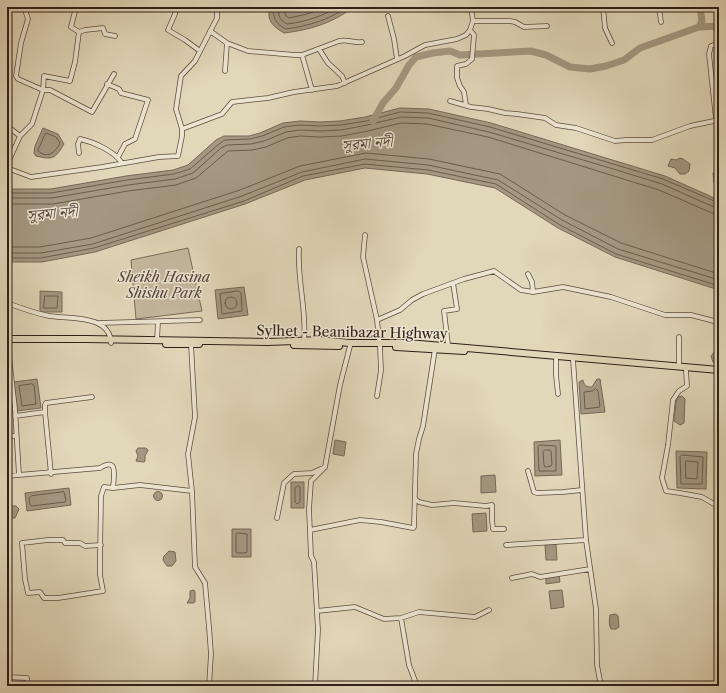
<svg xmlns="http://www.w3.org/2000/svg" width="726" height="693" font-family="'Libre Caslon Text','Noto Serif Bengali',serif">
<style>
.green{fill:#c3b89e;stroke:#796c5b}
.water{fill:#a49882;stroke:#756858}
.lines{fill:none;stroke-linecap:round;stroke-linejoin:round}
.shore{stroke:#6a5c4d;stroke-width:1}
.river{stroke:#a49882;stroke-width:7}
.minor-casing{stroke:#5c4d40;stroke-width:5.5}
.primary-casing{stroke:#2f1f18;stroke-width:8}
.minor{stroke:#ece5d2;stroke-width:4}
.primary{stroke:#e1d7b9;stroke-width:6}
.labels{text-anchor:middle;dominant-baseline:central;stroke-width:3;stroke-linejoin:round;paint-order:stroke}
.park-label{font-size:14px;font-style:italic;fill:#54453a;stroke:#ece5d2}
.street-label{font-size:14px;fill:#2f1f18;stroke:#ece5d2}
.water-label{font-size:15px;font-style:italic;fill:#58493d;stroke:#ece5d2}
</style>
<rect width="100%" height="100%" fill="#e1d7b9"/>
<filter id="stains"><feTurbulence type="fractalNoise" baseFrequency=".005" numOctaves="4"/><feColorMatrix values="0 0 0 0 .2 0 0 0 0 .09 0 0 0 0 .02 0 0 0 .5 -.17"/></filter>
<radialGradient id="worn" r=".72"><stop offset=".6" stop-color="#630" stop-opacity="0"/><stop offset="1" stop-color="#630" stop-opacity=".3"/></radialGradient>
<path class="green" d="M188 248 202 311 136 319 131 260Z"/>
<path class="water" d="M270 7H353C334 23 309 30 284 33 274 27 266 21 270 7Z
M400 108 429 109 491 123 665 176 719 200V290L615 257 558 228 495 188 427 174 365 168 305 180 245 204 95 252 42 262H7V189H51L126 176 173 170 188 165 216 140 224 136H249L260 133 283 123 300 121 320 122 340 121 365 117Z
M43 128 58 134 64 144C55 159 53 160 36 156L34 153 35 146Z
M680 158 683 159 690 164 689 171 685 174H680L675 168 668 166 671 159 676 160Z
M717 170H719V187L714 183 713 173Z
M244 287 248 315 218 319 215 290Z
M40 291 62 292V312H40Z
M715 351H719V363L715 364 713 362 711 356Z
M37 379 41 408 17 411 14 382Z
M597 379H600L605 412 581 414 579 382 583 380C584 385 586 387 592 387Z
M682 396 685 399 684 423 680 425 674 421 676 402 678 397Z
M335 440 346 442 344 456 333 454Z
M560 440 562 475 535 476 534 442Z
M138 448H146L148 450 145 456V461L144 462 136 461 138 456 136 451Z
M676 451 707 452 706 489 677 488Z
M495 475 496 492 481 493V476Z
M291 482H304V508H291Z
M69 488 71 505 27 511 25 493Z
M153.5 496a4.5 4.5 0 1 1 9 0a4.5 4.5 0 1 1-9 0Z
M16 506 19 509 15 518H9L7 516V506Z
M486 513 487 531 473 532 472 514Z
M232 529H251V557H232Z
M556 544 557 560H546L545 545Z
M169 551 175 552 176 561 172 566H167L163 560 164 556Z
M559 575 560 582 546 584V577Z
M194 590 195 592V602L193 603H187L190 598V591Z
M562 590 564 607 551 609 549 591Z
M616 614 618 616 619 627 616 629H611C609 626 609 619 610 615Z"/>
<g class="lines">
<path class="shore" d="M274 7C272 18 276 24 286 29 308 26 329 20 347 7
M279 7C278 16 279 20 287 24 305 22 323 16 338 7
M285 7V15L289 18 307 14 327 7
M46 133 56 137 60 143C55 153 47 159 38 151Z
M7 193H51L127 180 174 174 190 169 219 144 225 140 250 139 262 136 284 127 300 125 320 126 341 125 366 121 400 112 428 113 490 127 663 179 719 203
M7 198H52L128 185 175 179 193 173 221 148 227 145 251 144 264 141 286 132 300 130 320 131 341 130 367 125 401 117 428 118 489 132 610 168 662 184 714 207 719 208
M7 204H53L128 191 176 185 196 178 228 151 252 150 266 147 287 138 300 136 320 137 342 136 368 131 401 123 427 124 488 137 659 190 712 213 719 214
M7 247H40L91 238 240 190 300 166 366 153 429 159 500 174 565 215 621 243 719 274
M7 253H41L93 244 242 196 302 172 365 159 428 165 498 180 562 220 618 249 719 280
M7 258H41L94 248 244 201 303 176 365 164 428 170 496 184 560 225 616 254 719 286
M239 291 241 293 242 311 222 314 220 294Z
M45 296H58L57 308H44Z
M225 303a6 6 0 1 1 12 0a6 6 0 1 1-12 0Z
M32 384 34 385 36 404 22 406 19 386Z
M596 389 598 391 600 407 585 409 584 392 592 391Z
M540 445 556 446V471H539L538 447Z
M545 450H550L551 451 552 464 551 466 545 467 544 465 543 452Z
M682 455 703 457 702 484H681L680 457Z
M686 461 698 462 697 479 686 478Z
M299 486 300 488V502L297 504 295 502V488Z
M64 492 66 500 65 502 32 506 30 505 29 498 31 496Z
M238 533 247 534V552L245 553H238L236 552V534Z"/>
<path class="river" d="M699 27 719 26
M373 121 383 103 396 88 409 65 416 57 433 53 450 51 460 55 531 51 546 55 570 67 590 69 606 66 624 60 640 48 699 27 702 21 700 7"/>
<g class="minor-casing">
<path id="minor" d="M24 7 28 19 21 43 16 76 18 79 43 90H50L92 112 114 74
M176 7 175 14 168 30 185 40 200 51
M603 7 605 28 612 43
M659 7 661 22
M388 16 394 39 397 59
M473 21H510L515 22 524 27 547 26
M210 31 227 43 248 51 295 55H302L339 41C348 39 352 43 362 42
M79 32 85 30 103 28 105 34 115 36
M319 49 328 63 342 76 345 83
M302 55 312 90
M225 71 227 43
M107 84 119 89 121 93 148 100 135 139 125 144 118 157
M450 101 471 107 488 109 505 113 517 114 545 118 556 125 576 128 615 141 626 140H652L690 126 714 121 716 119 709 54 711 46 719 43
M466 105 464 92 460 86 457 78V66L466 64 472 59 474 35 470 30
M7 126 20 136
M182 129 176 109 181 76 195 61 217 18V7
M79 153 78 144 80 139C94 142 114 151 122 163
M7 165 20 136 32 124 43 90 44 76 70 81 75 62 79 32 71 27 76 7
M7 168 31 177 102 167 159 157 178 156 182 136V129L222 114 232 102 268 98 294 92 337 86 405 56 425 45 457 39 466 35 470 30 473 21 471 7
M365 235 363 257 377 320 380 347 381 370 377 396
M299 249C297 280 307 311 304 341
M528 274 532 282 533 292
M7 303C21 308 34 313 49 316 68 319 110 314 111 343
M377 320 400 310 412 300 423 294 464 279 494 271 521 290 533 292 563 287 611 297 665 315H691L714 321 719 326
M99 323 200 320
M679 337V367
M7 339 15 409 19 475
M157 340 158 322
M191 344 195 417 188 454 192 491 195 567 205 583 209 627 211 654 209 686
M446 347 448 345 444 311 457 309 453 283
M556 359V375L558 394
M573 360 586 540 596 609 597 665 601 686
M686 371 687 386 679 391 673 400 668 445 662 478 666 491 680 493 702 497 719 507
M45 412V405L46 403 92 397
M15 416 45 412 51 474
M7 436H16
M528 471 534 492 537 493 563 492 582 490
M7 476 100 468C118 457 114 475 113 488
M415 499 419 502 432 505 454 503 486 506 492 505V520L493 529H504
M277 518 284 483 294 474 312 473 325 467 340 385 350 346
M310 530 360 520 381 522 413 528 414 527 416 454 419 439 423 426 435 349
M101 545 85 546 80 543H65L63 540H48L22 543 25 579 28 593 40 592 44 598H58L103 591 100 575V557L101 496 104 487 113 488 140 485 192 491
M506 545 586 540
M512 578 532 574 540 577 590 569
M317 611 355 607 384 619 401 618 419 612 475 617 489 610
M401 618 409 665 417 686
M7 677 27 678 28 686
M315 686 318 630 314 562 311 556 309 509 311 481 325 467"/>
</g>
<g class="primary-casing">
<path id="primary" d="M7 339H86L268 342 320 340 350 343H408L719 370
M166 344H199
M294 345 339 346
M396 347 464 351"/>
</g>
<use href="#minor" class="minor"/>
<use href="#primary" class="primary"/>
</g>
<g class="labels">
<g class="park-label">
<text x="164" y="277">Sheikh Hasina<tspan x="164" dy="16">Shishu Park</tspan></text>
</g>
<g class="street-label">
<text transform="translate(352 332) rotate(1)">Sylhet - Beanibazar Highway</text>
</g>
<g class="water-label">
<text transform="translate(367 143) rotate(-5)">সুরমা নদী</text>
<text transform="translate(52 213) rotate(-5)">সুরমা নদী</text>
</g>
</g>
<rect width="726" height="693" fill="none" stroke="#e1d7b9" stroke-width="24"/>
<rect x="8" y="8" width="710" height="677" fill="none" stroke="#2f1f18" stroke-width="2"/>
<rect x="12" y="12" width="702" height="669" fill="none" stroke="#2f1f18"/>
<rect width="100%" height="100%" filter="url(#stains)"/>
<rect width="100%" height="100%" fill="url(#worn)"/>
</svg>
